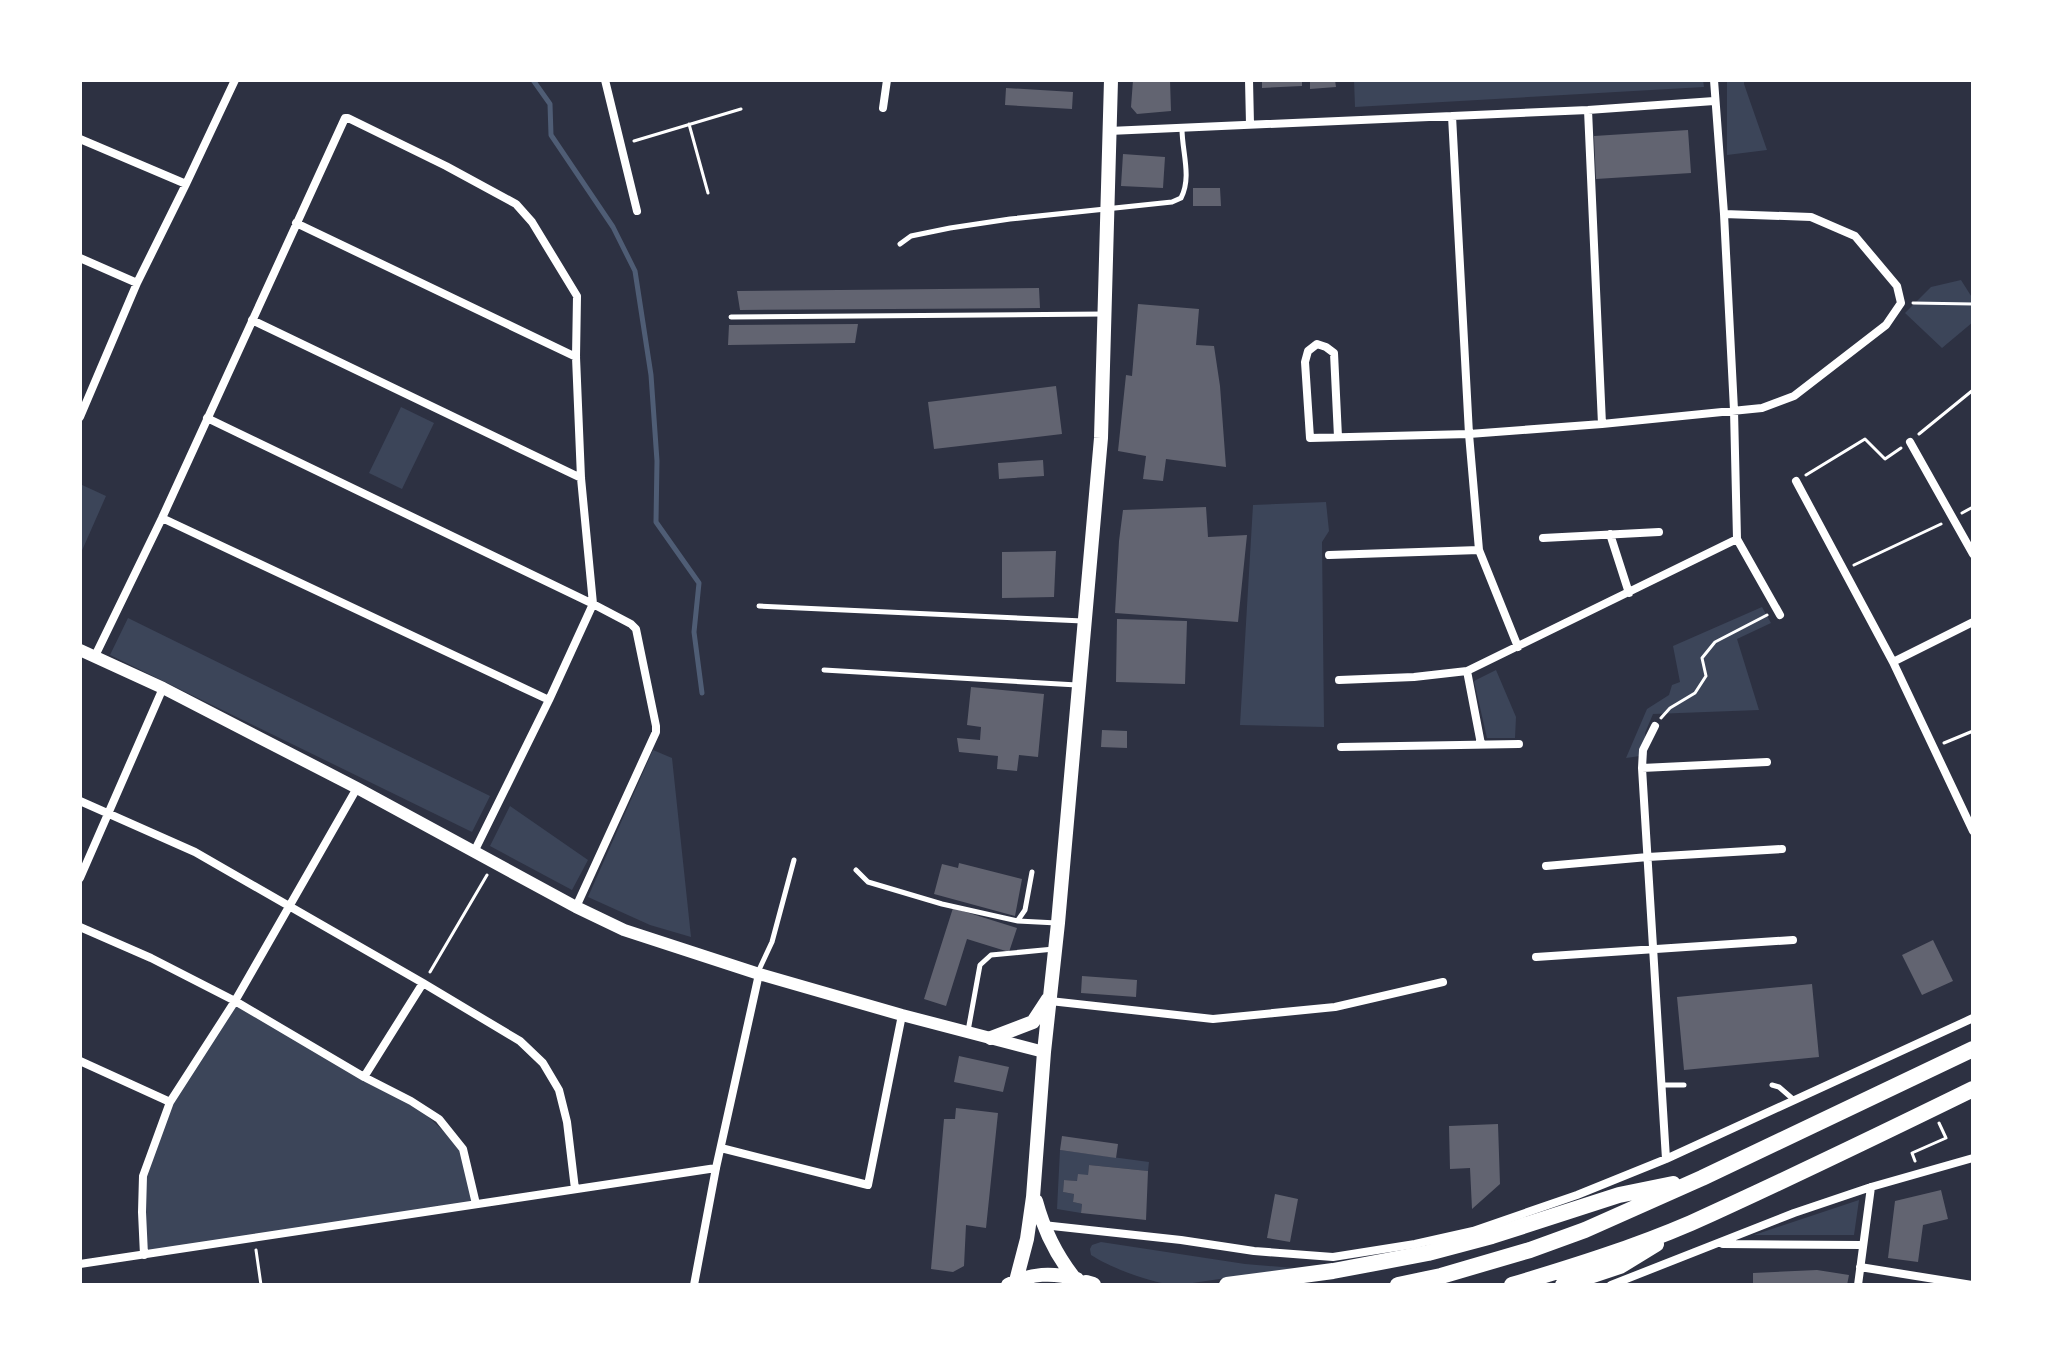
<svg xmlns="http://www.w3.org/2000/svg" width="2053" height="1365" font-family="'Archivo Narrow',sans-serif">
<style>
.green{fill:#3c4559}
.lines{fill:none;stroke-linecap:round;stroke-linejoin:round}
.stream{stroke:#4f5d75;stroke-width:5}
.building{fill:#626471}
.path{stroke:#fff;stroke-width:3}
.service{stroke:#fff;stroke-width:5}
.minor{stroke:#fff;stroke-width:8}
.tertiary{stroke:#fff;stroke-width:12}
.secondary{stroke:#fff;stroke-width:14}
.trunk{stroke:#fff;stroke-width:16}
</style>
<rect width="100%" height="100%" fill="#2d3142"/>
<path class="green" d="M1354 80H1703L1704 87 1355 107Z
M1727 80H1744V84L1767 150 1727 155Z
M1961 280 1973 299V322L1942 348 1905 313 1931 287Z
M401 407 434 423 402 489 369 473Z
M80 484 106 496 80 555Z
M1326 502 1329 531 1322 542 1324 727 1240 725 1253 505Z
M1762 607 1771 623 1737 639 1759 710 1653 714 1645 733 1647 755 1626 758 1647 709 1669 695 1672 685 1680 682 1673 646Z
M128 618 490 796 472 832 110 655Z
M1496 670 1516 717 1515 738H1487L1474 681Z
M653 750 672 758 691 937 650 925 588 897Z
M510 806 588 860 572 890 490 846Z
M235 1001 411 1101 463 1149 476 1204 144 1255 143 1176 170 1102Z
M1060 1150 1149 1162 1148 1171 1089 1165 1088 1175 1077 1181 1064 1180 1063 1192 1074 1194 1073 1202 1082 1204 1081 1213 1057 1209Z
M1859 1200 1854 1235H1754Z
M1101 1242 1245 1264 1294 1268 1179 1285C1155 1285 1111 1268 1091 1255L1090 1249 1092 1245Z"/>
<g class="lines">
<path class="stream" d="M533 80 550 104 551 135 613 227 635 271 651 375 657 461 656 522 699 583 694 632 702 693"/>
</g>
<path class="building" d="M1133 80H1170L1171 111 1137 114 1131 107Z
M1262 80H1302V86L1262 88Z
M1310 80H1335L1336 87 1310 89Z
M1006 88 1073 92 1072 109 1005 105Z
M1688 130 1691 173 1596 179 1594 136Z
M1123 154 1165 157 1163 188 1121 186Z
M1193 188H1220L1221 206H1193Z
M1039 288 1040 308 740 310 737 291Z
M1138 304 1199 309 1196 345 1214 346 1220 386 1226 467 1166 459 1163 481 1143 479 1146 456 1118 451 1126 375 1132 376Z
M858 324 855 343 728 345 729 325Z
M1056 386 1062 434 934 449 928 402Z
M1043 460 1044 476 999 479 998 463Z
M1206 507 1208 537 1247 535 1238 622 1115 613 1119 541 1123 510Z
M1056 551 1054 597 1002 598V552Z
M1117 619 1187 621 1185 684 1116 682Z
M971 687 1044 694 1038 757 1019 755 1017 771 997 769 998 756 959 752 957 738 980 740 981 727 967 725Z
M1102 730 1127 731V748L1101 747Z
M959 863 1022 879 1015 916 934 894 942 864 958 868Z
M953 908 1017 928 1009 952 967 939 946 1006 924 999Z
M1933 940 1953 981 1922 995 1902 955Z
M1082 976 1137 980 1136 997 1081 993Z
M1812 984 1819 1057 1684 1070 1677 997Z
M959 1056 1009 1067 1003 1092 954 1082Z
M956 1108 998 1113 986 1228 966 1225 964 1266 953 1272 931 1269 944 1119H955Z
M1498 1124 1500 1184 1472 1209 1470 1168 1450 1169 1449 1126Z
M1062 1136 1118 1144 1116 1158 1060 1150Z
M1089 1165 1148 1171 1146 1220 1081 1213 1082 1204 1073 1202 1074 1194 1063 1192 1064 1180 1077 1181 1078 1174 1088 1175Z
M1941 1190 1948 1219 1923 1225 1918 1262 1888 1258 1895 1201Z
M1275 1194 1298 1199 1290 1242 1267 1238Z
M1817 1270 1849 1275 1847 1285H1753V1273Z"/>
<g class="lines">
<path class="path" d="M689 124 708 193
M634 141 741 109
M1913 303 1973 304
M1919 434 1973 390
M1806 475 1865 439 1885 459 1901 448
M1962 513 1973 507
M1854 565 1941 524
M1661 718 1670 708 1695 693 1706 676 1702 658 1715 642 1767 615
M1944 743 1973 731
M430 972 487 875
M1915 1161 1912 1153 1946 1138 1939 1123
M256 1250 261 1285"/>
<path class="service" d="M900 244 911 236 950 228 1010 219 1172 202 1181 198C1192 177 1182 152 1182 129
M731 317 1104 314
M759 606 1083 621
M824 670 1077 685
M856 870 868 882 942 904 1018 921 1057 923
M1018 920 1025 910 1032 872
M758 972 772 942 794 860
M968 1031 980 965 991 955 1054 949
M1662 1085H1684
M1772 1085 1779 1087 1794 1100"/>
<path class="minor" d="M605 80 637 211
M1249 80 1250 124
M1714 80 1724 214 1734 410 1737 539 1780 615
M883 108 887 80
M1588 110 1602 424
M1452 116 1469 434 1479 550 1518 647
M1109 131 1588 110 1714 101
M80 139 186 184
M296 223 576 357
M80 258 137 283
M252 320 581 478
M80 417 137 283 186 184 235 80
M207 418 593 604 631 624 636 629 656 726V732L576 907
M1338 437 1334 353 1326 347 1317 344 1308 351 1305 362 1310 438 1469 434 1602 424 1762 408 1794 396 1886 325 1901 303 1897 286 1855 236 1811 217 1724 214
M1910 442 1973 554
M1796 481 1893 662 1973 831
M162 518 549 700
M1610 534 1629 593
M1543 538 1659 532
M1329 555 1479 550
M95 656 162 518 345 118H348L446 166 516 204 532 222 577 296 576 357 581 478 593 604 549 700 475 850
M1893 662 1973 622
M1467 671 1481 744
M1339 680 1414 677 1467 671 1737 539
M1655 726 1643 750 1642 768 1666 1159
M1341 747 1519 744
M1642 768 1767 762
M80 801 195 852 423 983 520 1041 543 1063 559 1090 567 1122 575 1189
M1546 866 1648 857 1782 849
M80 878 163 688
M80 927 151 958 235 1001 364 1077 411 1101 439 1119 463 1149 476 1204
M1536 957 1793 940
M1050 1001 1213 1019 1335 1007 1443 982
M80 1061 170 1102
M364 1077 423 983
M721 1148 868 1185 902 1015
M1043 1225 1181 1240 1254 1251 1333 1257 1415 1244 1473 1231 1577 1195 1666 1159 1973 1018
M1723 1244 1862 1245
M144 1255 142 1212 143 1176 170 1102 235 1001 357 788
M80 1264 716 1168
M1860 1267 1972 1285
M694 1285 716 1168 759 974
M1611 1285 1794 1213 1871 1187 1973 1158
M1858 1285 1871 1187"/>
<path class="tertiary" d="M80 650 163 688 357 788 576 907 624 930 759 974 902 1015 1044 1052"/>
<path class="secondary" d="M991 1038 1033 1022 1048 999
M1036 1201C1044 1231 1056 1255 1075 1279
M1016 1281 1027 1239 1033 1197 1044 1052 1058 923 1101 438 1111 80
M1008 1285C1031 1273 1052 1272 1077 1279"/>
<path class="trunk" d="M1086 1283 1093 1285
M1227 1285 1333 1271 1428 1253 1492 1236 1619 1195 1673 1184
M1398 1285 1441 1276 1530 1250 1585 1230 1702 1178 1973 1049
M1512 1285C1572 1267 1633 1248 1691 1223 1786 1180 1879 1135 1973 1089
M1563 1285 1620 1266 1656 1244"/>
</g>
<rect width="2053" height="1365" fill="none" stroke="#ffffff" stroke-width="164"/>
</svg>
